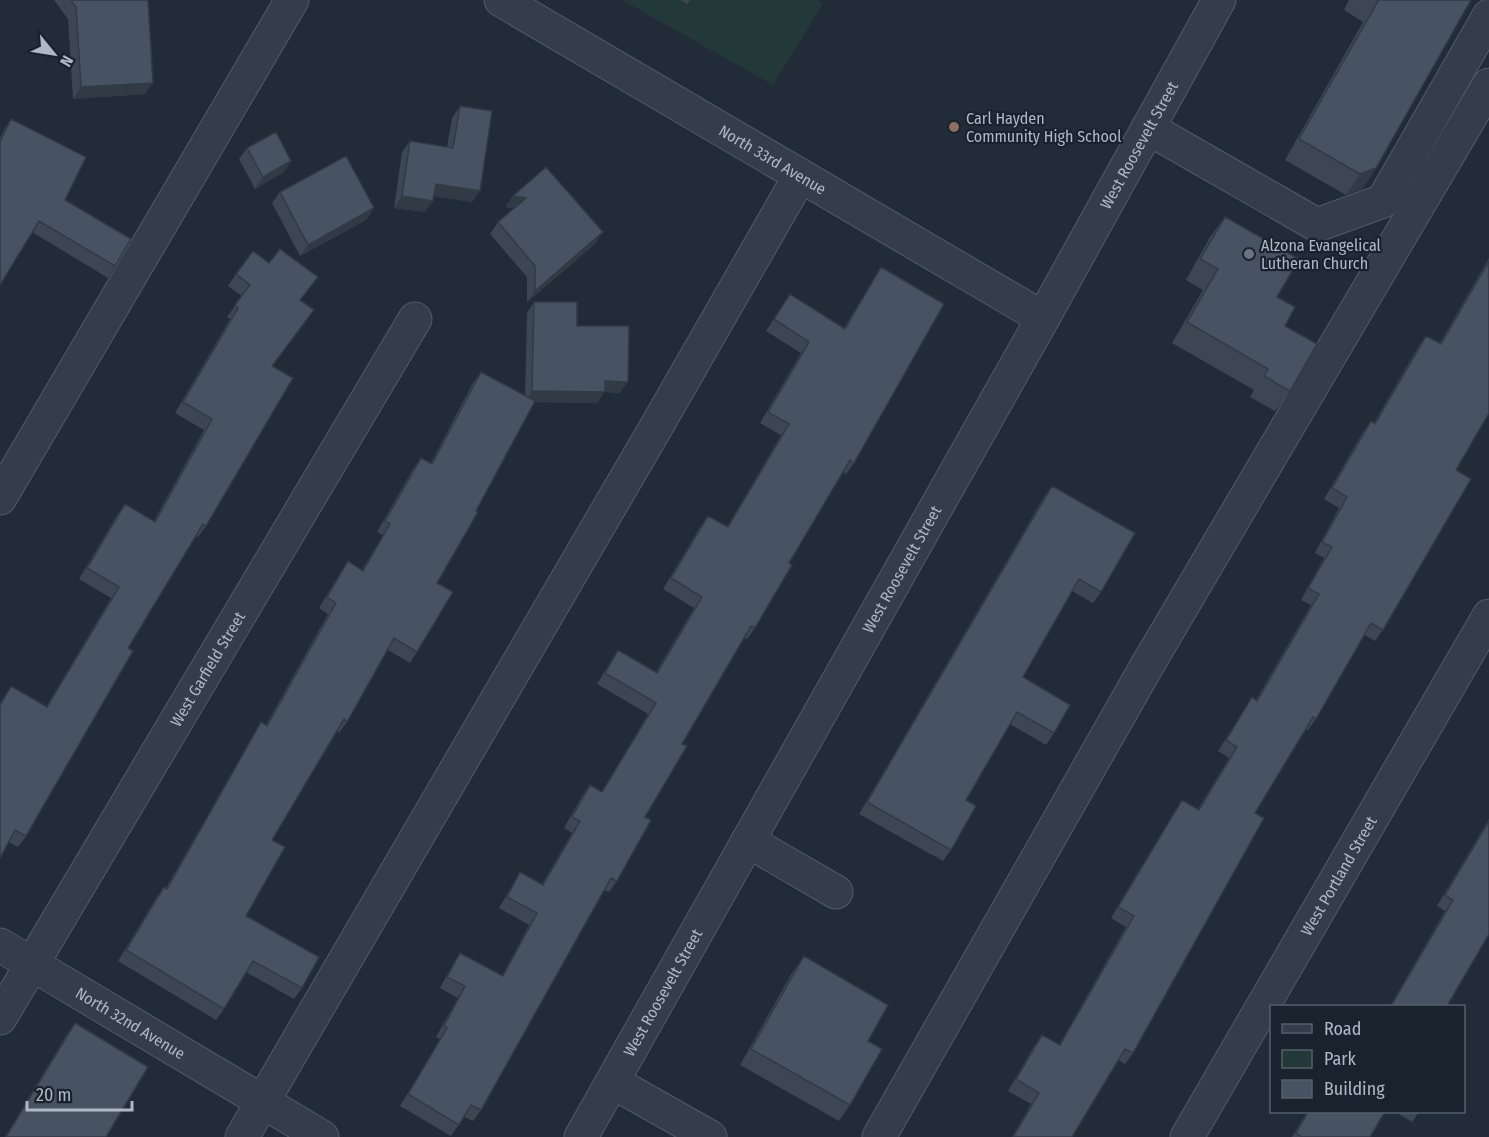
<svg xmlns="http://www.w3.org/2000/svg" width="1489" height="1137" font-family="'Fira Sans Condensed',sans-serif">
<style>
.green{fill:#233839}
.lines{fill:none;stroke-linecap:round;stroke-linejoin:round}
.minor-casing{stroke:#525b66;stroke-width:35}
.minor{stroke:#343d49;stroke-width:33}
.wall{fill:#3d4754}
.shaded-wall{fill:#323a45}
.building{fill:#475362;stroke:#323a45;stroke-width:1.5}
.education-dot{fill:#8d6e63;stroke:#1a232d;stroke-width:2}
.worship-dot{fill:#6b7280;stroke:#1a232d;stroke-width:2}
.labels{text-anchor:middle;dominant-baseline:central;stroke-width:4.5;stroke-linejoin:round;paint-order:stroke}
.poi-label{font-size:16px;fill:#afb8c5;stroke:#1a232d;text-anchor:start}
.street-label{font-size:16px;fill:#afb8c5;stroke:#1a232d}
</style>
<rect width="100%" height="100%" fill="#212c38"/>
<path class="green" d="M622 0H818L823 4 773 85Z"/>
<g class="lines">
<g class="minor-casing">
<g id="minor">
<path id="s1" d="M501 0 1043 318"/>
<path d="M1148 128 1317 225 1383 201 1489 16"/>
<path d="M0 498 292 0"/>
<path d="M748 841 836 892"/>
<path id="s2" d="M0 945 322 1137"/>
<path id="s3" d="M0 1018 415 319"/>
<path d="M613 1082 710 1137"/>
<path d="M242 1137 655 429 800 176"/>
<path id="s4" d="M581 1137 1043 318 1219 0"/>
<path d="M879 1137 1148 664 1489 85"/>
<path id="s5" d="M1187 1137 1489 616"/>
</g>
</g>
<use href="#minor" class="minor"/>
</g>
<path class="wall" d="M54 0H148L145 94 73 99 68 19Z
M681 0H690L687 4Z
M1349 0H1471L1376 168 1362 189 1346 195 1285 160 1363 22 1344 10Z
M460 106 480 191 472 202 434 196 425 212 394 208 402 152 410 141 447 147 452 118Z
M11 119 65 200 115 266 108 278 32 232 0 285V138L4 130Z
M247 148 284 172 255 189 239 159Z
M280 192 374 208 366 220 300 256 272 203Z
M513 196 595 244 527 302V277L490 234 498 222 514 208 505 207Z
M1225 217 1277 297 1285 326 1290 391 1275 411 1250 397 1254 390 1172 343 1203 290 1186 280 1210 237Z
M1489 258V413L1456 470 1383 630 1375 641 1365 635 1316 719 1308 730 1306 729 1255 813 1133 1053 1125 1064 1118 1060 1072 1137H1012L1031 1104 1008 1091 1034 1046 1042 1035 1059 1045 1126 927 1111 918 1136 875 1182 800 1198 809 1229 758 1218 751 1252 697 1256 700 1311 605 1301 600 1324 558 1315 553 1339 508 1324 499 1363 432 1371 421 1374 423 1418 347 1426 336 1440 343Z
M881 267 854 463 846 474 843 472 789 563 755 628 747 639 744 638 682 744 645 817 617 881 609 892 604 890 481 1110 473 1121 464 1117 451 1136 400 1106 440 1039 436 1037 458 998 440 988 453 964 460 953 502 976 529 925 499 908 520 872 542 884 572 833 564 828 582 796 590 785 602 792 648 714 597 684 618 650 656 672 694 608 663 589 700 527 708 516 727 527 781 435 760 423 801 353 766 331 790 294 844 328 874 278Z
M236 274 301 300 314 310 272 366 206 526 198 537 196 536 128 648 26 836 18 847 9 842 0 858V703L11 686 46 707 111 598 79 579 117 515 125 504 154 521 204 430 175 413 230 319 227 317 242 296 228 286Z
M534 302 577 326 620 393 604 392 597 403 534 402 437 583 417 652 410 663 388 650 347 722 339 733 337 731 272 840 246 916 302 988 294 999 246 972 224 1009 216 1020 118 961 156 898 164 887 166 888 254 734 261 722 266 725 328 614 319 608 340 573 348 561 362 570 383 535 377 532 413 469 421 458 431 463 473 383 481 372 525 395 527 313Z
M1052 486 1101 592 1093 603 1072 591 1023 677 1054 733 1046 745 1010 724 966 800 951 850 943 861 859 814 1044 497Z
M1489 819V934L1447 1006H1390L1445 911 1437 906Z
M804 956 850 1105 839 1121 740 1065 792 973Z
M75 1023 106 1137H5L67 1034Z
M1307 1112H1385L1370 1137H1292Z
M1395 1112H1419L1412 1122Z"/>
<path class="shaded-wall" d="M153 83 145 94 73 99 81 87Z
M291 161 284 172 255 189 263 177Z
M1376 168 1362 189 1346 195 1360 174Z
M436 184 480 191 472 202 428 195Z
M402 196 433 201 425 212 394 208Z
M513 196 526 198 518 209 505 207Z
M374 208 366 220 300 256 308 245Z
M603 232 595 244 527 302 535 291Z
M605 381 628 382 620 393 604 392 597 403 525 402 532 391Z"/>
<path class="building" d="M71 0H148L153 83 81 87 76 7Z
M1377 0H1471L1376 168 1360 174 1299 139 1378 1Z
M460 106 492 111 480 191 436 184 433 201 402 196 410 141 453 148Z
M11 119 86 157 65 200 131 239 115 266 39 221 0 285V142Z
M276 132 291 161 263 177 247 148Z
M346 156 374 208 308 245 280 192Z
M546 167 603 232 535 291V266L498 222 526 198 513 196Z
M1225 217 1299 259 1277 297 1295 307 1285 326 1317 344 1290 391 1264 376 1268 369 1187 322 1218 269 1200 259Z
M280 249 318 277 300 300 314 310 272 366 293 378 206 526 203 524 128 648 133 651 26 836 15 830 0 858V706L11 686 47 707 119 587 87 568 125 504 155 522 212 419 183 402 238 308 235 305 250 285 236 274 253 251 269 263Z
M1489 261V413L1456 470 1471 479 1383 630 1371 623 1316 719 1313 717 1255 813 1264 818 1133 1053 1125 1049 1072 1137H1013L1039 1093 1016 1079 1042 1035 1060 1045 1134 916 1118 907 1182 800 1199 810 1237 747 1226 740 1252 697 1257 701 1319 594 1308 588 1332 547 1322 542 1347 497 1332 488 1371 421 1375 424 1426 336 1441 344Z
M881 267 944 304 854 463 850 460 789 563 792 565 755 628 751 626 682 744 687 746 645 817 651 820 617 881 611 878 481 1110 471 1105 459 1125 408 1094 447 1028 444 1026 465 986 447 977 460 953 503 976 537 913 507 897 520 872 543 885 580 821 572 817 590 785 602 792 656 703 605 673 618 650 657 673 702 597 671 578 708 516 728 527 789 424 768 412 809 342 774 319 790 294 845 329Z
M534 302H577V326H629L628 382 605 381V392L532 391Z
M481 372 535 401 476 511 478 512 437 583 453 592 417 652 394 638 347 722 344 719 272 840 285 847 246 916 319 957 302 988 253 961 224 1009 126 950 164 887 167 889 261 722 267 726 336 603 327 597 348 561 363 571 390 524 385 521 421 458 432 464Z
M1052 486 1135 533 1101 592 1079 579 1023 677 1070 705 1054 733 1017 712 966 800 976 806 951 850 867 802Z
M1489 821V934L1447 1006H1391L1453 900 1445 895Z
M804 956 888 1005 868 1041 882 1049 850 1105 751 1049Z
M75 1023 148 1067 106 1137H6Z
M1308 1112H1385L1370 1137H1302L1296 1133Z"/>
<circle class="education-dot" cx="954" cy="127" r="6"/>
<circle class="worship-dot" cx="1249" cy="254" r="6"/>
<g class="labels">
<g class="poi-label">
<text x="966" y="118">Carl Hayden<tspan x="966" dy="18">Community High School</tspan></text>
<text x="1261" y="245">Alzona Evangelical<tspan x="1261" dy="18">Lutheran Church</tspan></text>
</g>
<g class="street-label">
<text stroke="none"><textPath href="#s4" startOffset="1138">West Roosevelt Street</textPath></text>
<text stroke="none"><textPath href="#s1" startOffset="315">North 33rd Avenue</textPath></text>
<text stroke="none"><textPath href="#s4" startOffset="652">West Roosevelt Street</textPath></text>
<text stroke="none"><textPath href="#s3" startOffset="406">West Garfield Street</textPath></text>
<text stroke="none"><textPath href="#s5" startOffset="302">West Portland Street</textPath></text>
<text stroke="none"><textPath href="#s4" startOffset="166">West Roosevelt Street</textPath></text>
<text stroke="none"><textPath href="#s2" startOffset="152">North 32nd Avenue</textPath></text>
</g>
</g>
<rect x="1270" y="1005" width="195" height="108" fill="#1a232d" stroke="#565f6a" stroke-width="1.5"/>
<rect x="1282" y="1024" width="30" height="9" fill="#343d49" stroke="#565f6a" stroke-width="1.5"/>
<text x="1324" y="1035" font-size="18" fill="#afb8c5">Road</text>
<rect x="1282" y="1050" width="30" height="18" fill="#233839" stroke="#565f6a" stroke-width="1.5"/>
<text x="1324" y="1065" font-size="18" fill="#afb8c5">Park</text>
<rect x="1282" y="1080" width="30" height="18" fill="#475362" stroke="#565f6a" stroke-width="1.5"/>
<text x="1324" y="1095" font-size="18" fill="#afb8c5">Building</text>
<g transform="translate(54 54) rotate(120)" stroke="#1a232d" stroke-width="4.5" paint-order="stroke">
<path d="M0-4.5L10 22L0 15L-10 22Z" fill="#afb8c5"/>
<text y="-9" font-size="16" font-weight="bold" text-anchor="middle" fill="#afb8c5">N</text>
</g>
<path d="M27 1101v9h105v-9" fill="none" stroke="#afb8c5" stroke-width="3"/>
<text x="36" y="1101" font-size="18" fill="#afb8c5" stroke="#1a232d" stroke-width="4.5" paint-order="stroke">20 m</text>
</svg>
